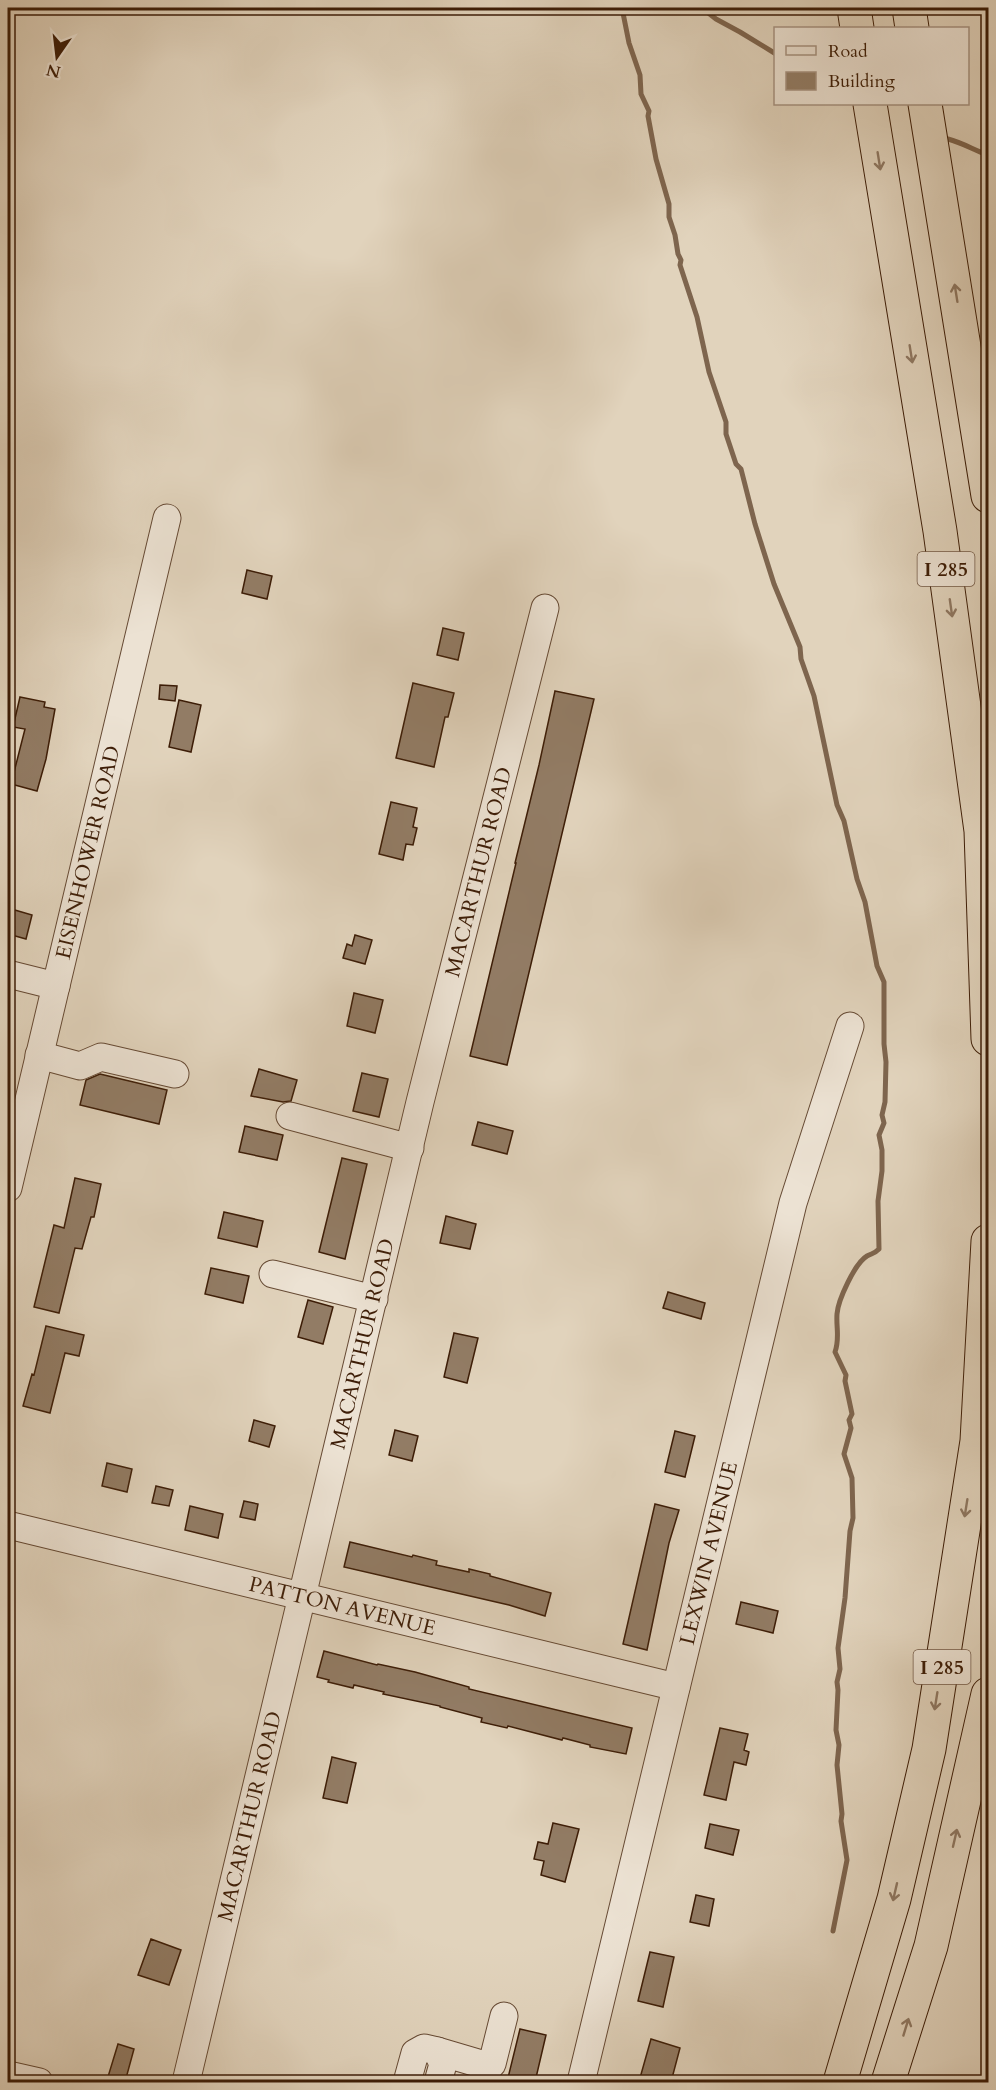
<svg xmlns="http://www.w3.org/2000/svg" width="996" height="2090" font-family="Cardo,serif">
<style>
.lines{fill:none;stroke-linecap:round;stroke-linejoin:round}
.stream{stroke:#7e654e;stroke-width:5}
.building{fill:#927c65;stroke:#3d1d07;stroke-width:1.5}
.minor-casing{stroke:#664a34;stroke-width:29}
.highway-casing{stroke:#3d1d07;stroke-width:35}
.minor{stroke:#ece2d3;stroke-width:27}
.highway{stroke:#e1d3bc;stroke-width:33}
.oneway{stroke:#8f7862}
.labels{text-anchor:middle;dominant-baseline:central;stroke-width:5;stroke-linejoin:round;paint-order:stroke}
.shield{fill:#ece2d3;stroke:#725844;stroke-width:1.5}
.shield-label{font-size:20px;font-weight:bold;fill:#3d1d07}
.street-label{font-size:21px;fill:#3d1d07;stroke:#ece2d3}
</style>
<rect width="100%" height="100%" fill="#e1d3bc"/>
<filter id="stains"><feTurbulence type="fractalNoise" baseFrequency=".00333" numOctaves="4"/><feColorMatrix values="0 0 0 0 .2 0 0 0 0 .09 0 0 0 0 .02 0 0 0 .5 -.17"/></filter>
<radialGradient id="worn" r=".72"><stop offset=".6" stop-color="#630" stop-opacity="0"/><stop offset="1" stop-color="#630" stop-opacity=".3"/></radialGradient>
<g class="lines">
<path class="stream" d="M622 8 629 43 640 75 641 94 649 111 648 116 656 159 669 204V217L675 235 678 254 681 260 680 265 697 317 709 372 726 422V434L736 464 741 469 755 524 774 584 800 647 801 659 814 696 837 805 844 821 857 879 865 902 877 966 884 982V1044L886 1062 885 1102 882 1115 884 1123 879 1135 882 1150V1171L878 1201 879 1249C874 1254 873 1253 867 1256 855 1263 838 1300 837 1314 836 1328 840 1338 835 1352L846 1375 845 1381 852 1414 849 1420 851 1428 844 1454 852 1478 853 1518 850 1531 845 1598 838 1648 840 1669 837 1682 838 1690 836 1730 839 1745 837 1765 842 1814 841 1821 847 1860 833 1931
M702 8 716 19 740 32 776 54
M948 139C963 143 974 150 988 155"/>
</g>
<path class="building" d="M247 570 272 576 267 599 242 593Z
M443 628 464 633 458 660 437 655Z
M413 683 454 693 448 717H445L434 767 396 758Z
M160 685 177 686 175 701 159 699Z
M555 691 594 699 507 1065 470 1056 516 863H515L539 765Z
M20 697 45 702 44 707 55 709 46 759 37 791 11 784 25 729 13 727Z
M179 700 201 705 191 752 169 747Z
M391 802 417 808 413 827 417 828 413 845 406 844 403 860 379 854Z
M8 908 32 915 26 939 8 934Z
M355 935 372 940 365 964 343 958 347 944 352 946Z
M354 993 383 1000 375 1033 347 1026Z
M259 1069 297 1080 291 1101 283 1102 251 1096Z
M362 1073 388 1079 379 1117 353 1111Z
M100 1074 167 1090 159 1124 80 1105 86 1080Z
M478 1122 513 1131 507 1154 472 1145Z
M245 1126 283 1135 277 1160 239 1152Z
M342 1158 367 1164 345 1259 319 1252Z
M75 1178 101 1184 94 1217H91L82 1249 75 1248 59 1313 34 1307 54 1225 64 1228Z
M224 1212 263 1221 257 1247 218 1238Z
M446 1216 476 1224 470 1249 440 1243Z
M211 1268 249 1276 243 1303 205 1294Z
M668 1292 705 1303 701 1319 663 1308Z
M308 1300 333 1307 323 1344 298 1337Z
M46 1326 84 1335 79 1356 65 1353 50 1413 23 1406 32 1374 34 1375Z
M454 1333 478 1338 467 1383 444 1377Z
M254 1420 275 1426 269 1447 249 1441Z
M395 1430 418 1436 412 1461 389 1455Z
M675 1431 695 1436 685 1477 665 1472Z
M107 1463 132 1469 127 1492 102 1486Z
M156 1486 173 1490 169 1506 152 1503Z
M244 1501 258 1504 255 1520 240 1517Z
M655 1504 679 1510 669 1543 647 1650 623 1644Z
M190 1506 223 1514 218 1538 185 1530Z
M350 1542 412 1557 413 1555 437 1561 436 1565 469 1572V1569L490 1574V1576L551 1593 545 1616 509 1605 344 1567Z
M741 1602 778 1611 773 1633 736 1624Z
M324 1651 377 1665 378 1664 415 1672 469 1687V1689L632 1728 626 1754 590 1747V1745L563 1738 562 1740 508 1726 507 1728 481 1722 482 1718 440 1707V1706L383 1694 384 1692 354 1685 353 1688 328 1682 329 1680 317 1677Z
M720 1728 748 1734 744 1750 749 1752 746 1765 734 1762 726 1800 704 1795Z
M332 1757 356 1763 347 1803 323 1798Z
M553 1823 579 1829 565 1882 541 1875 544 1861 534 1859 538 1842 548 1844Z
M710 1824 739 1830 733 1855 705 1848Z
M696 1895 714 1899 709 1926 690 1922Z
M151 1939 181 1950 169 1985 138 1975Z
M650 1952 674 1957 663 2007 638 2001Z
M520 2029 546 2035 535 2082H507Z
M651 2039 680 2048 671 2082H658L640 2078Z
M118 2044 134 2049 125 2082 107 2080Z"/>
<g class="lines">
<g class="minor-casing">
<g id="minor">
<path d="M8 974 56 986"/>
<path d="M39 1055 80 1066 101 1057 175 1074"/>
<path d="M290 1116 410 1148"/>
<path id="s1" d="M8 1188 167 518"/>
<path d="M273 1274 374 1299"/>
<path id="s2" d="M8 1525 676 1687"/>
<path d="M437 2051 481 2064H492L504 2016"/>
<path d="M8 2075 39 2082"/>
<path id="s3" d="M186 2082 420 1102 545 608"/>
<path d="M407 2082 415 2053 424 2048 437 2051 443 2064 438 2082"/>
<path id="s4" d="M581 2082 793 1203 850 1026"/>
</g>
</g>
<g class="highway-casing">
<path id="highway" d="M854 8 857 28
M909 8 912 28
M870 104 940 531 981 831 988 1039
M925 104 988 496
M840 2082 894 1899 929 1749 977 1441 988 1241
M888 2082 931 1946 988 1694"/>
</g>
<use href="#minor" class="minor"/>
<use href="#highway" class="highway"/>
</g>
<defs><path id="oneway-shaft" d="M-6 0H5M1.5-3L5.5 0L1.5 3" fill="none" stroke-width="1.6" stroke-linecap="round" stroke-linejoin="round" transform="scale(1.5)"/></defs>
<g class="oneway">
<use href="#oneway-shaft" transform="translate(879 161) rotate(81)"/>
<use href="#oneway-shaft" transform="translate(956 293) rotate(-99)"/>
<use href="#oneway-shaft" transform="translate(911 354) rotate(81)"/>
<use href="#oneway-shaft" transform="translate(951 608) rotate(82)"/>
<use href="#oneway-shaft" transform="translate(966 1508) rotate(99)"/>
<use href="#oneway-shaft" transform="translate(936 1701) rotate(99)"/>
<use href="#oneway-shaft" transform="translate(955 1838) rotate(-77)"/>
<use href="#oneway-shaft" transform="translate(895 1892) rotate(103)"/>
<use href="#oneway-shaft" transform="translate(906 2027) rotate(-73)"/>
</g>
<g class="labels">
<g class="shield">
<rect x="917.5" y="552" width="57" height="34" rx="4.5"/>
<rect x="913.5" y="1650" width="57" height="34" rx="4.5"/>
</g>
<g class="shield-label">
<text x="946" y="569">I 285</text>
<text x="942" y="1667">I 285</text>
</g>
<g class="street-label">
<text stroke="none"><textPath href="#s1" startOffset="345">EISENHOWER ROAD</textPath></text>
<text stroke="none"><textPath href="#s3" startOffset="1245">MACARTHUR ROAD</textPath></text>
<text stroke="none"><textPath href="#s3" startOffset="759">MACARTHUR ROAD</textPath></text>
<text stroke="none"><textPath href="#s4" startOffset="544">LEXWIN AVENUE</textPath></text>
<text stroke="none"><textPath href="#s2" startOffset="344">PATTON AVENUE</textPath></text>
<text stroke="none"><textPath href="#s3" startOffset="273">MACARTHUR ROAD</textPath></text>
</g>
</g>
<rect width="996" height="2090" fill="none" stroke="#e1d3bc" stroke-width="30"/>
<rect x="9" y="9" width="978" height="2072" fill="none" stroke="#3d1d07" stroke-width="3"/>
<rect x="15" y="15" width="966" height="2060" fill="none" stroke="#3d1d07" stroke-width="1.5"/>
<rect x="774" y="27" width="195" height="78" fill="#ece2d3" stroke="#a69381" stroke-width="1.5"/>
<rect x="786" y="46" width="30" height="9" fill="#ece2d3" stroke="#a69381" stroke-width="1.5"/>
<text x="828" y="57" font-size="18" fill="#3d1d07">Road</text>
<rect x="786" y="72" width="30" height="18" fill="#927c65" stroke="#a69381" stroke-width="1.5"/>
<text x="828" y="87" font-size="18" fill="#3d1d07">Building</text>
<g transform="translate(57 57) rotate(194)" stroke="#ece2d3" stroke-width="4.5" paint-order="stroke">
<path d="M0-4.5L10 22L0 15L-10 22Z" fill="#3d1d07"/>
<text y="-9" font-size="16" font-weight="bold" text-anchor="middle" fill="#3d1d07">N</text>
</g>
<rect width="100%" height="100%" filter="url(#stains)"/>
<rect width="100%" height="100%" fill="url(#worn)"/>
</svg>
